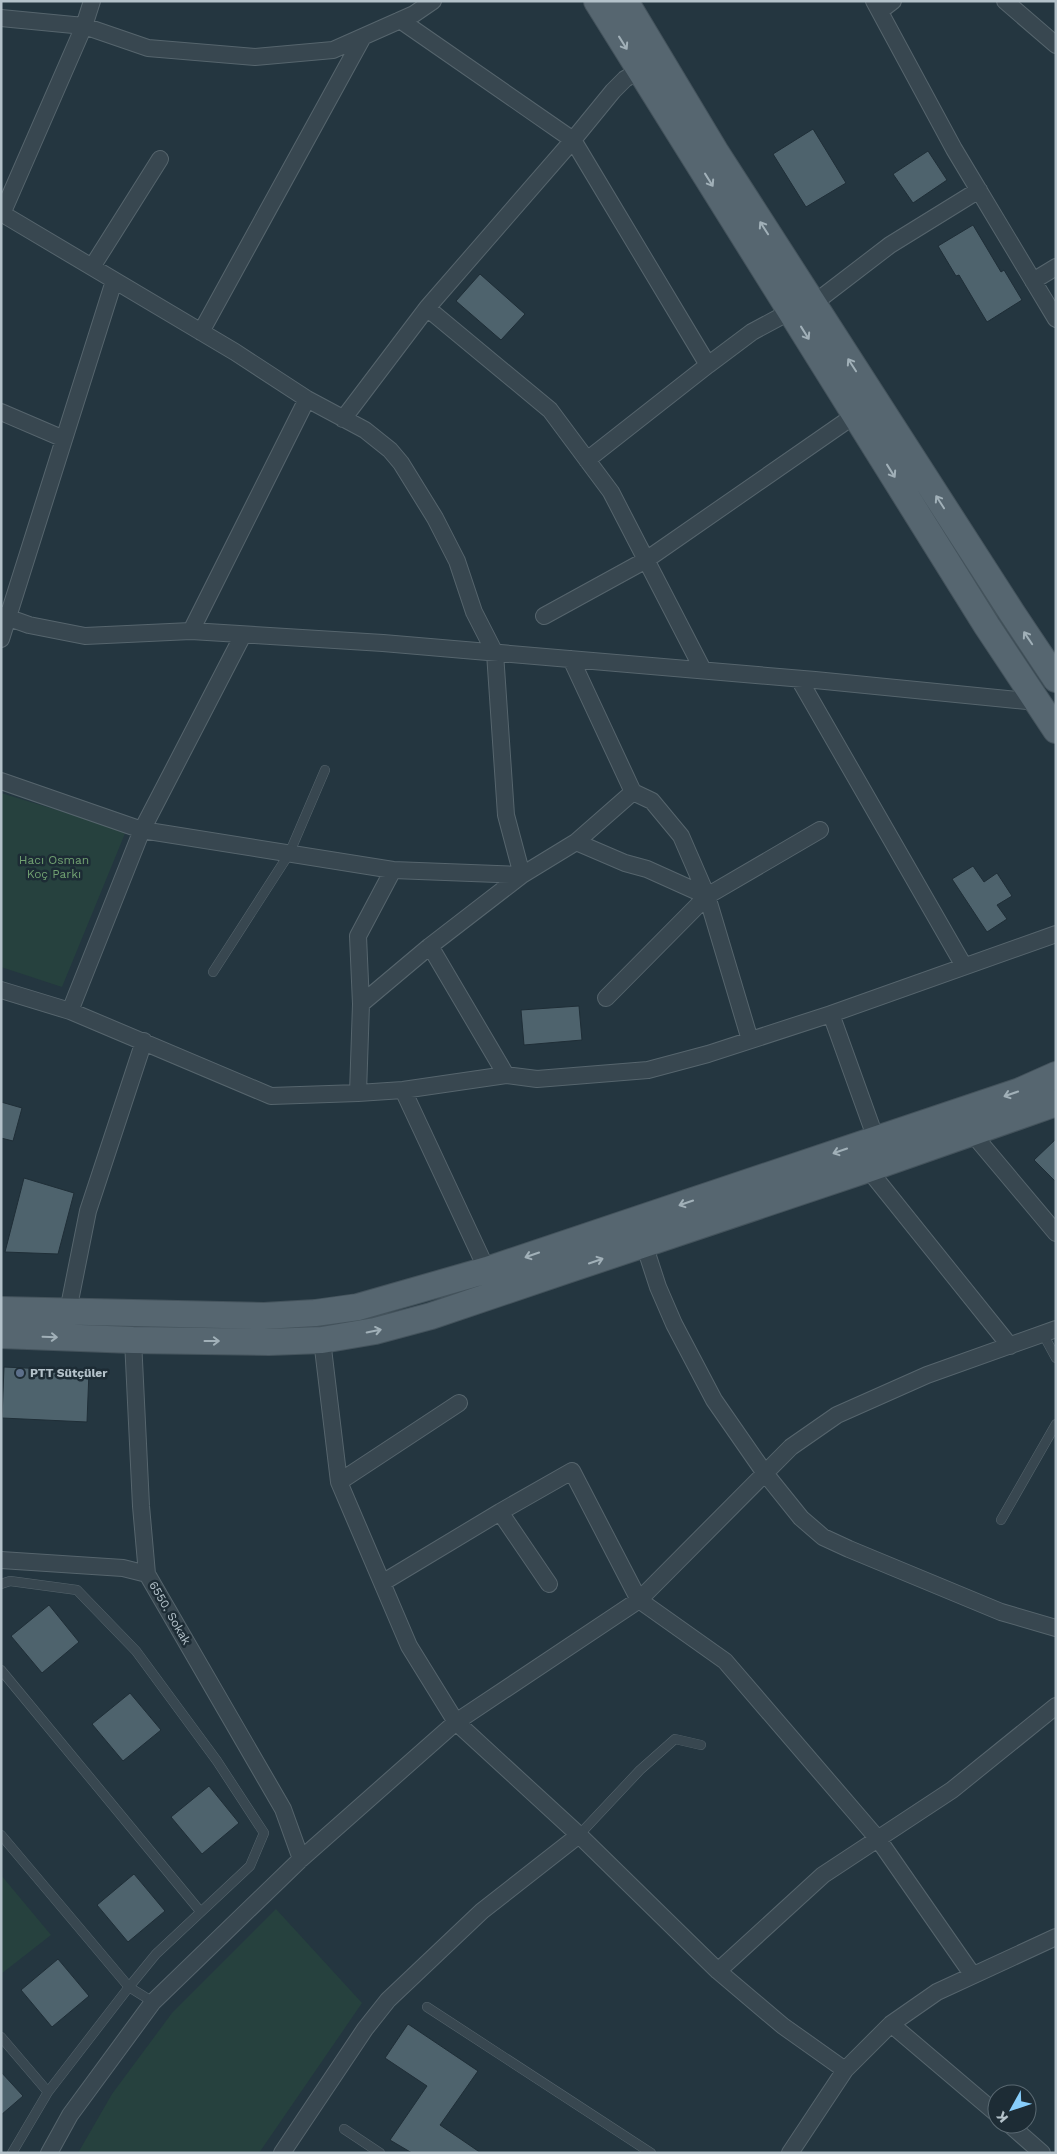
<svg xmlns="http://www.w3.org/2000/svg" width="1057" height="2154" font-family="'Work Sans',sans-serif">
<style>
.green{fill:#26413e}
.building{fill:#4e636d;stroke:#1f2e37}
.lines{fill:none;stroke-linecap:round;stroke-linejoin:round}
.lane-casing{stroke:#56656d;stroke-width:10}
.street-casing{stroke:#56656d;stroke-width:18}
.primary-casing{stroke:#44535c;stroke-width:28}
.lane{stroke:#384750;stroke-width:9}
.street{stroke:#384750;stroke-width:16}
.primary{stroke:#566670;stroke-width:26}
.oneway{stroke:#a1b0b8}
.service-dot{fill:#5c6f8a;stroke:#1d2c35;stroke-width:2}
.labels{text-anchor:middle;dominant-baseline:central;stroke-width:5;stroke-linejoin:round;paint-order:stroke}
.park-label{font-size:12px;fill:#71a171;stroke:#1d2c35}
.poi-label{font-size:12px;font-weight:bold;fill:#b4c2ca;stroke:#1d2c35;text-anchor:start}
.street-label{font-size:12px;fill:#b4c2ca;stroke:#1d2c35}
</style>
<rect width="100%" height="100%" fill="#243640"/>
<path class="green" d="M1 793 126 831 62 987 1 967Z
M1 1875 51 1935 1 1974Z
M276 1909 362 2003 259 2153H78L112 2094 172 2013Z"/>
<path class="building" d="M813 129 846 183 806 207 773 154Z
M928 151 947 180 913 203 893 174Z
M973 225 1001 272 1004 270 1022 300 987 322 959 275 956 276 938 246Z
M480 274 525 314 501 340 456 301Z
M973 866 984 882 997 873 1012 896 997 905 1007 919 987 932 952 879Z
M579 1006 582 1040 524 1045 521 1010Z
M1 1102 22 1108 13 1141 1 1138Z
M1056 1139V1182L1034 1160Z
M24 1178 74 1193 58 1254 5 1252Z
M4 1367 89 1371 87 1422 2 1418Z
M49 1605 79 1642 42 1673 11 1636Z
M130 1693 161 1730 123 1761 92 1724Z
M209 1786 239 1823 202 1854 171 1817Z
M134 1874 165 1911 128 1942 97 1905Z
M58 1959 89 1996 52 2027 21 1990Z
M408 2024 478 2071 440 2125 481 2153H412L390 2140 427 2086 385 2058Z
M1 2072 23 2096 1 2115Z"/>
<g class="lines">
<g class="lane-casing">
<path id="lane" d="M213 972 289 854 325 770
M1043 1334 1056 1358
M1001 1520 1056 1424
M1 1584 10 1581 77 1590 136 1651 217 1761 264 1833 250 1866 156 1954 129 1987 48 2092 12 2153
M1 1670 200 1911
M1 1835 129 1987 153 2002
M579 1835 640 1770 675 1739 701 1745
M427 2007 651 2153
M1 2037 48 2092
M344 2129 380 2153"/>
</g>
<g class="street-casing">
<path id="street" d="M874 1 954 149 1056 319
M1005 1 1056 45
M880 11 893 1
M1 18 84 26 148 48 255 57 333 50 414 14 433 1
M400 20 573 140 708 365 587 460
M1 213 235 352 307 399 365 430 390 450 401 463 435 518 457 561 474 612 495 653 506 815 522 875 430 946 361 1004
M2 214 84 26 92 1
M92 267 160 159
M1033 281 1056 267
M813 304 890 245 979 190
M427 308 550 410 611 492 703 670
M201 332 363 37
M708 365 752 332 791 311
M1 412 64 439
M343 419 427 308 573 140 613 91 625 79 640 70
M1 615 29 625 85 636 191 631 383 643 815 680 1037 702
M544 616 646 560 855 415
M191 631 307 399
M1 639 114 281
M799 679 964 966
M1 781 142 830 393 870 522 875 576 842 633 792 571 659
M633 792 652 801 681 836 707 896 750 1040
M576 842 625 863 647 869 707 896
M430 946 506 1075
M1 990 70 1011 271 1096 358 1093 403 1090 506 1075 537 1079 648 1070 708 1054 831 1014 1056 934
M606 998 707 896 820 830
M70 1011 142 830 243 635
M831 1014 876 1139
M403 1090 487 1270
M358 1093 361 1004 358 936 393 870
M972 1133 1056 1233
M868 1169 1010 1346
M644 1244 658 1287 674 1324 714 1400 764 1472 801 1518 823 1537 849 1549 1001 1612 1056 1628
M68 1311 88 1211 144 1041
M133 1340 141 1506 147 1574 283 1809 301 1859
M322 1340 339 1482 409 1646 456 1722 579 1835 718 1971 783 2026 845 2070
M339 1482 459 1403
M500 1512 549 1584
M1 1560 123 1568 147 1574
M382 1583 500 1512 572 1471 639 1600 725 1661 878 1839 972 1974
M718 1971 823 1875 952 1790 1056 1706
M891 2024 997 2114
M1009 2124 1042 2153
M49 2153 70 2115 153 2002 301 1859 456 1722 639 1600 791 1447 837 1415 927 1375 1056 1329
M282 2153 365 2029 388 2000 482 1911 579 1835
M790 2153 845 2070 891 2024 937 1992 1056 1937"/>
</g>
<g class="primary-casing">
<path id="primary" d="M597 1 987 626 1056 730
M625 1 715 151 1012 613 1056 679
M1 1310 264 1316 315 1313 358 1307 487 1270 1020 1091 1056 1075
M1 1335 133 1340 269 1342 322 1340 375 1331 431 1316 567 1270 868 1169 1056 1103"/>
</g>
<use href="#lane" class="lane"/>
<use href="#street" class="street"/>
<use href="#primary" class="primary"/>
</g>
<defs><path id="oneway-shaft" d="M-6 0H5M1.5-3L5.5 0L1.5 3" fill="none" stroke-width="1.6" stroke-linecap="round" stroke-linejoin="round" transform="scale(1.25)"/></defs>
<g class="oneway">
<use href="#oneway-shaft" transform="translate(623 43) rotate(58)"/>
<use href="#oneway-shaft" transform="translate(709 180) rotate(58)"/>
<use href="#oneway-shaft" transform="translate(764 228) rotate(-123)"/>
<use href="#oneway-shaft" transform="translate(805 333) rotate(58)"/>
<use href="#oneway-shaft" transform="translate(852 365) rotate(-123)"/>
<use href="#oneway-shaft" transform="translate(891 471) rotate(58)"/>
<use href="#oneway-shaft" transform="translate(940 502) rotate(-123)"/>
<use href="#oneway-shaft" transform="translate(1028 638) rotate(-124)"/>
<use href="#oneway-shaft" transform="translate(1011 1094) rotate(161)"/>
<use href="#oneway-shaft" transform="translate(840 1151) rotate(161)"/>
<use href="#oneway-shaft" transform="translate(686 1203) rotate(161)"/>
<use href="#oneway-shaft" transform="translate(532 1255) rotate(161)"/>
<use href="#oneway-shaft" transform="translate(596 1261) rotate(-19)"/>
<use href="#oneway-shaft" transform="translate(374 1331) rotate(-12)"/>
<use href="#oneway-shaft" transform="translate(50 1337) rotate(2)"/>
<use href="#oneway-shaft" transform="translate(212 1341)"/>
</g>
<circle class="service-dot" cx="20" cy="1373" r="5"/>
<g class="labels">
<g class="park-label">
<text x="54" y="860">Hacı Osman<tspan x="54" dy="14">Koç Parkı</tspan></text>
</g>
<g class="poi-label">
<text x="30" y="1373">PTT Sütçüler</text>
</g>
<g class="street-label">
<text transform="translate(170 1613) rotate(60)">6550. Sokak</text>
</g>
</g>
<rect width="1057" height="2154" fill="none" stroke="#b4c2ca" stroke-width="5"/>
<g transform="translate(1012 2109) rotate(230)"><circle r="24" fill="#1d2c35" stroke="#596871"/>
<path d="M0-4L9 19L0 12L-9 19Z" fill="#87cefc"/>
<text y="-8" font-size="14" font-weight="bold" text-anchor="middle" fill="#b4c2ca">K</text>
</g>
</svg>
